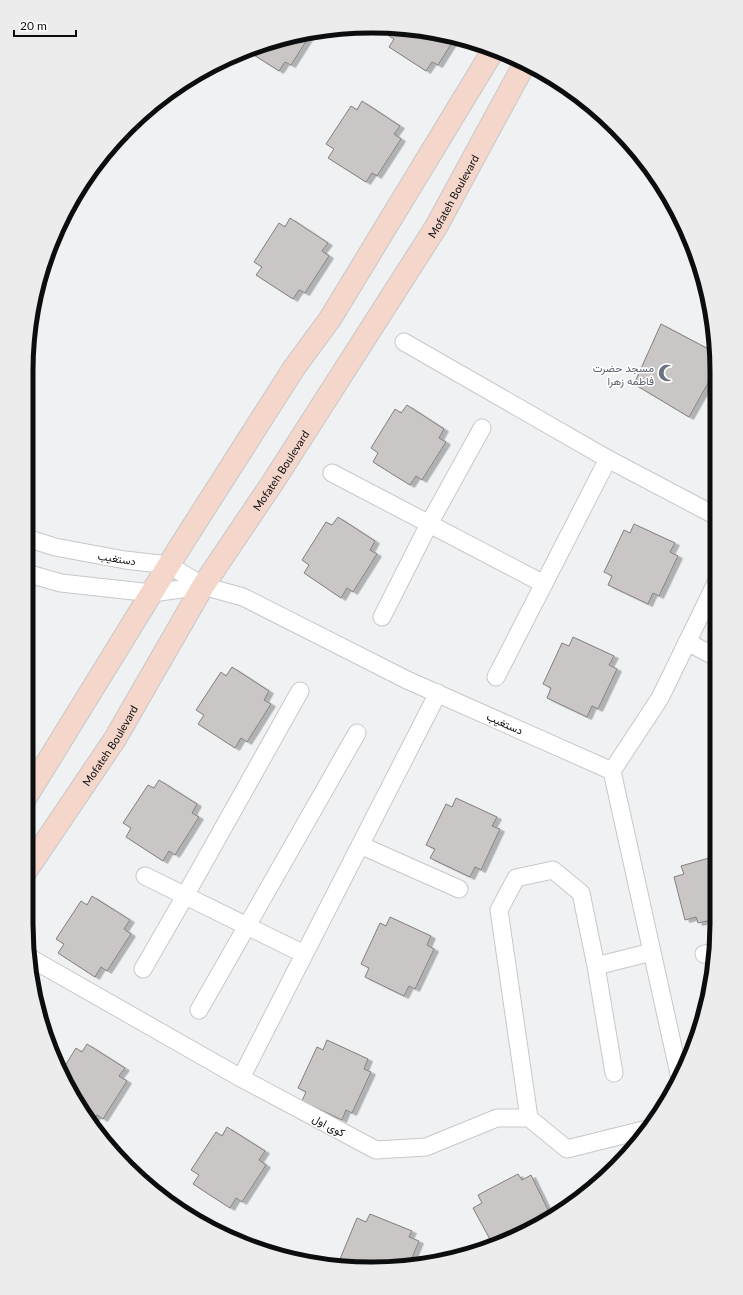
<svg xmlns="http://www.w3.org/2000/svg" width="743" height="1295" font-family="Lato,Vazirmatn,sans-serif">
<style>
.building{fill:#c9c6c5;stroke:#82807f;filter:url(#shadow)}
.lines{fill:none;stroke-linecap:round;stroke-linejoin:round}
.street-casing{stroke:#c6c8ca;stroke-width:19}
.secondary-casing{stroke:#c6c8ca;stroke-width:24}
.street{stroke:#fff;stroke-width:17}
.secondary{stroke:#f4d6cb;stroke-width:22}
.labels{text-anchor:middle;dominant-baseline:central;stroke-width:3;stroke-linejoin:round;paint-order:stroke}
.street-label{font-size:11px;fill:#0c0d0e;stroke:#fff}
.worship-label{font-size:11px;fill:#5b616d;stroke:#fff;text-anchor:end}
.rim{fill:none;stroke:#0c0d0e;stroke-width:5}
</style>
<defs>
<filter id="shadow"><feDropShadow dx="4.5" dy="2.5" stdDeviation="0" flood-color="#0004"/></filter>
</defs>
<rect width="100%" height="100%" fill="#eff1f3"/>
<path class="building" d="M390 28 439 33 455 38 438 65 432 62 426 71 389 47 394 39 386 34Z
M312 32 291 65 285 62 279 71 246 50 304 33Z
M362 101 400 126 394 134 401 139 377 176 372 173 366 182 328 158 334 149 326 144 351 106 357 110Z
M290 218 328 243 322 251 329 256 305 293 299 290 293 299 256 275 262 267 254 262 279 223 285 227Z
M661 324 716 353V369L689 417 634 384Z
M407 405 444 429 439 438 446 442 422 480 416 476 410 485 373 462 378 453 371 448 395 409 401 413Z
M338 517 375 541 370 550 377 554 353 592 347 588 341 598 304 573 309 565 302 560 326 522 332 525Z
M634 524 675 543 670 552 678 556 659 596 653 593 648 604 608 585 612 576 604 572 624 530 630 533Z
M573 637 614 656 609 665 617 669 598 709 592 706 587 717 547 698 551 688 543 684 562 643 569 646Z
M232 667 269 691 264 700 271 704 247 742 241 738 235 748 198 724 204 715 196 710 221 672 226 676Z
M716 754V774L709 770Z
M159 780 197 804 192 813 199 817 175 855 169 851 163 861 126 837 131 828 123 823 148 785 154 788Z
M456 798 497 817 492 826 500 829 481 870 475 867 470 877 430 858 435 849 426 845 446 804 452 807Z
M716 856V919L698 923 696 917 685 920 674 877 684 874 681 866Z
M92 896 130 920 124 929 131 934 107 971 101 967 95 977 58 953 64 944 56 939 81 901 87 905Z
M390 917 431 936 427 945 434 949 415 989 409 986 404 996 365 977 369 968 361 964 380 923 386 926Z
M327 1040 368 1059 364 1069 371 1072 352 1113 346 1110 342 1120 302 1101 306 1092 298 1088 317 1047 323 1050Z
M87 1044 125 1068 119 1076 127 1081 103 1119 97 1115 91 1123 63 1069 76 1048 82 1052Z
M227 1127 265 1151 259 1160 266 1165 242 1202 236 1198 230 1208 193 1184 199 1175 191 1170 216 1132 222 1136Z
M518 1174 522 1180 531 1175 550 1214 504 1243 503 1242 493 1245 473 1208 482 1203 478 1195Z
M370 1214 412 1231 409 1237 419 1241 409 1265 394 1268 351 1264 340 1259 357 1218 366 1222Z"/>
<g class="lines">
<g class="street-casing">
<path id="street" d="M404 342 608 459 716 516
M332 473 544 584
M26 573 61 583 152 593 203 586 169 565 125 560 55 547 27 538
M203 586 243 597 407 680 612 771
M382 617 429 524 482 428
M687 642 716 657
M496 677 608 459
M612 771 679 1074
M612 771 660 698 716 583
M360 845 459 889
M145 876 304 954
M704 954 715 952
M32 959 241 1078 376 1150 426 1147 497 1118H529L567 1149 643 1130
M596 966 652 952
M143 969 185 896 300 691
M199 1010 357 733
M241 1078 438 693
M529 1118 499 910 516 878 553 870 581 893 596 966 614 1073"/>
</g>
<g class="secondary-casing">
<g id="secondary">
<path d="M26 797 178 550 294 368 330 319 494 49"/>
<path id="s1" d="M26 871 115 739 203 586 275 479 436 227 525 63"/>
</g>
</g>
<use href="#street" class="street"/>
<use href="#secondary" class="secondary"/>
</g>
<defs>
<g id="mosque-bare" transform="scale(1.38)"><path d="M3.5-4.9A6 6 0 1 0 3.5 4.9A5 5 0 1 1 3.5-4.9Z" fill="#6b7280" stroke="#fff" stroke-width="2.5" paint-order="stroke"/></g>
</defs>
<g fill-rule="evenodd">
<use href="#mosque-bare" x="667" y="373"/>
</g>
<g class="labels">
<g class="street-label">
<text stroke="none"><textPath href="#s1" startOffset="799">Mofateh Boulevard</textPath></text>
<text stroke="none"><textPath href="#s1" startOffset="475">Mofateh Boulevard</textPath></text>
<text transform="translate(117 558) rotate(9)">دستغیب</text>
<text transform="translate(505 723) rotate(24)">دستغیب</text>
<text stroke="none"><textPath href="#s1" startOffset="151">Mofateh Boulevard</textPath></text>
<text transform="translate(329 1125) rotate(28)">کوی اول</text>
</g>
<g class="worship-label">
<text x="654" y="367">مسجد حضرت<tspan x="654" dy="13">فاطمه زهرا</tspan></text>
</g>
</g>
<path d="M0 0H743V1295H0ZM371 33H372A338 338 0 0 1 710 371V924A338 338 0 0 1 372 1262H371A338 338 0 0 1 33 924V371A338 338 0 0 1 371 33Z" fill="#ececec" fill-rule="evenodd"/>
<path class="rim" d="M371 33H372A338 338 0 0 1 710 371V924A338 338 0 0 1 372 1262H371A338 338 0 0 1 33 924V371A338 338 0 0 1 371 33Z"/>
<path d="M14 30v6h62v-6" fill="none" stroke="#0c0d0e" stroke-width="2"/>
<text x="20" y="30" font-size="12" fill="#0c0d0e" stroke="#ffffff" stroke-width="3" paint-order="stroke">20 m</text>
</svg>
